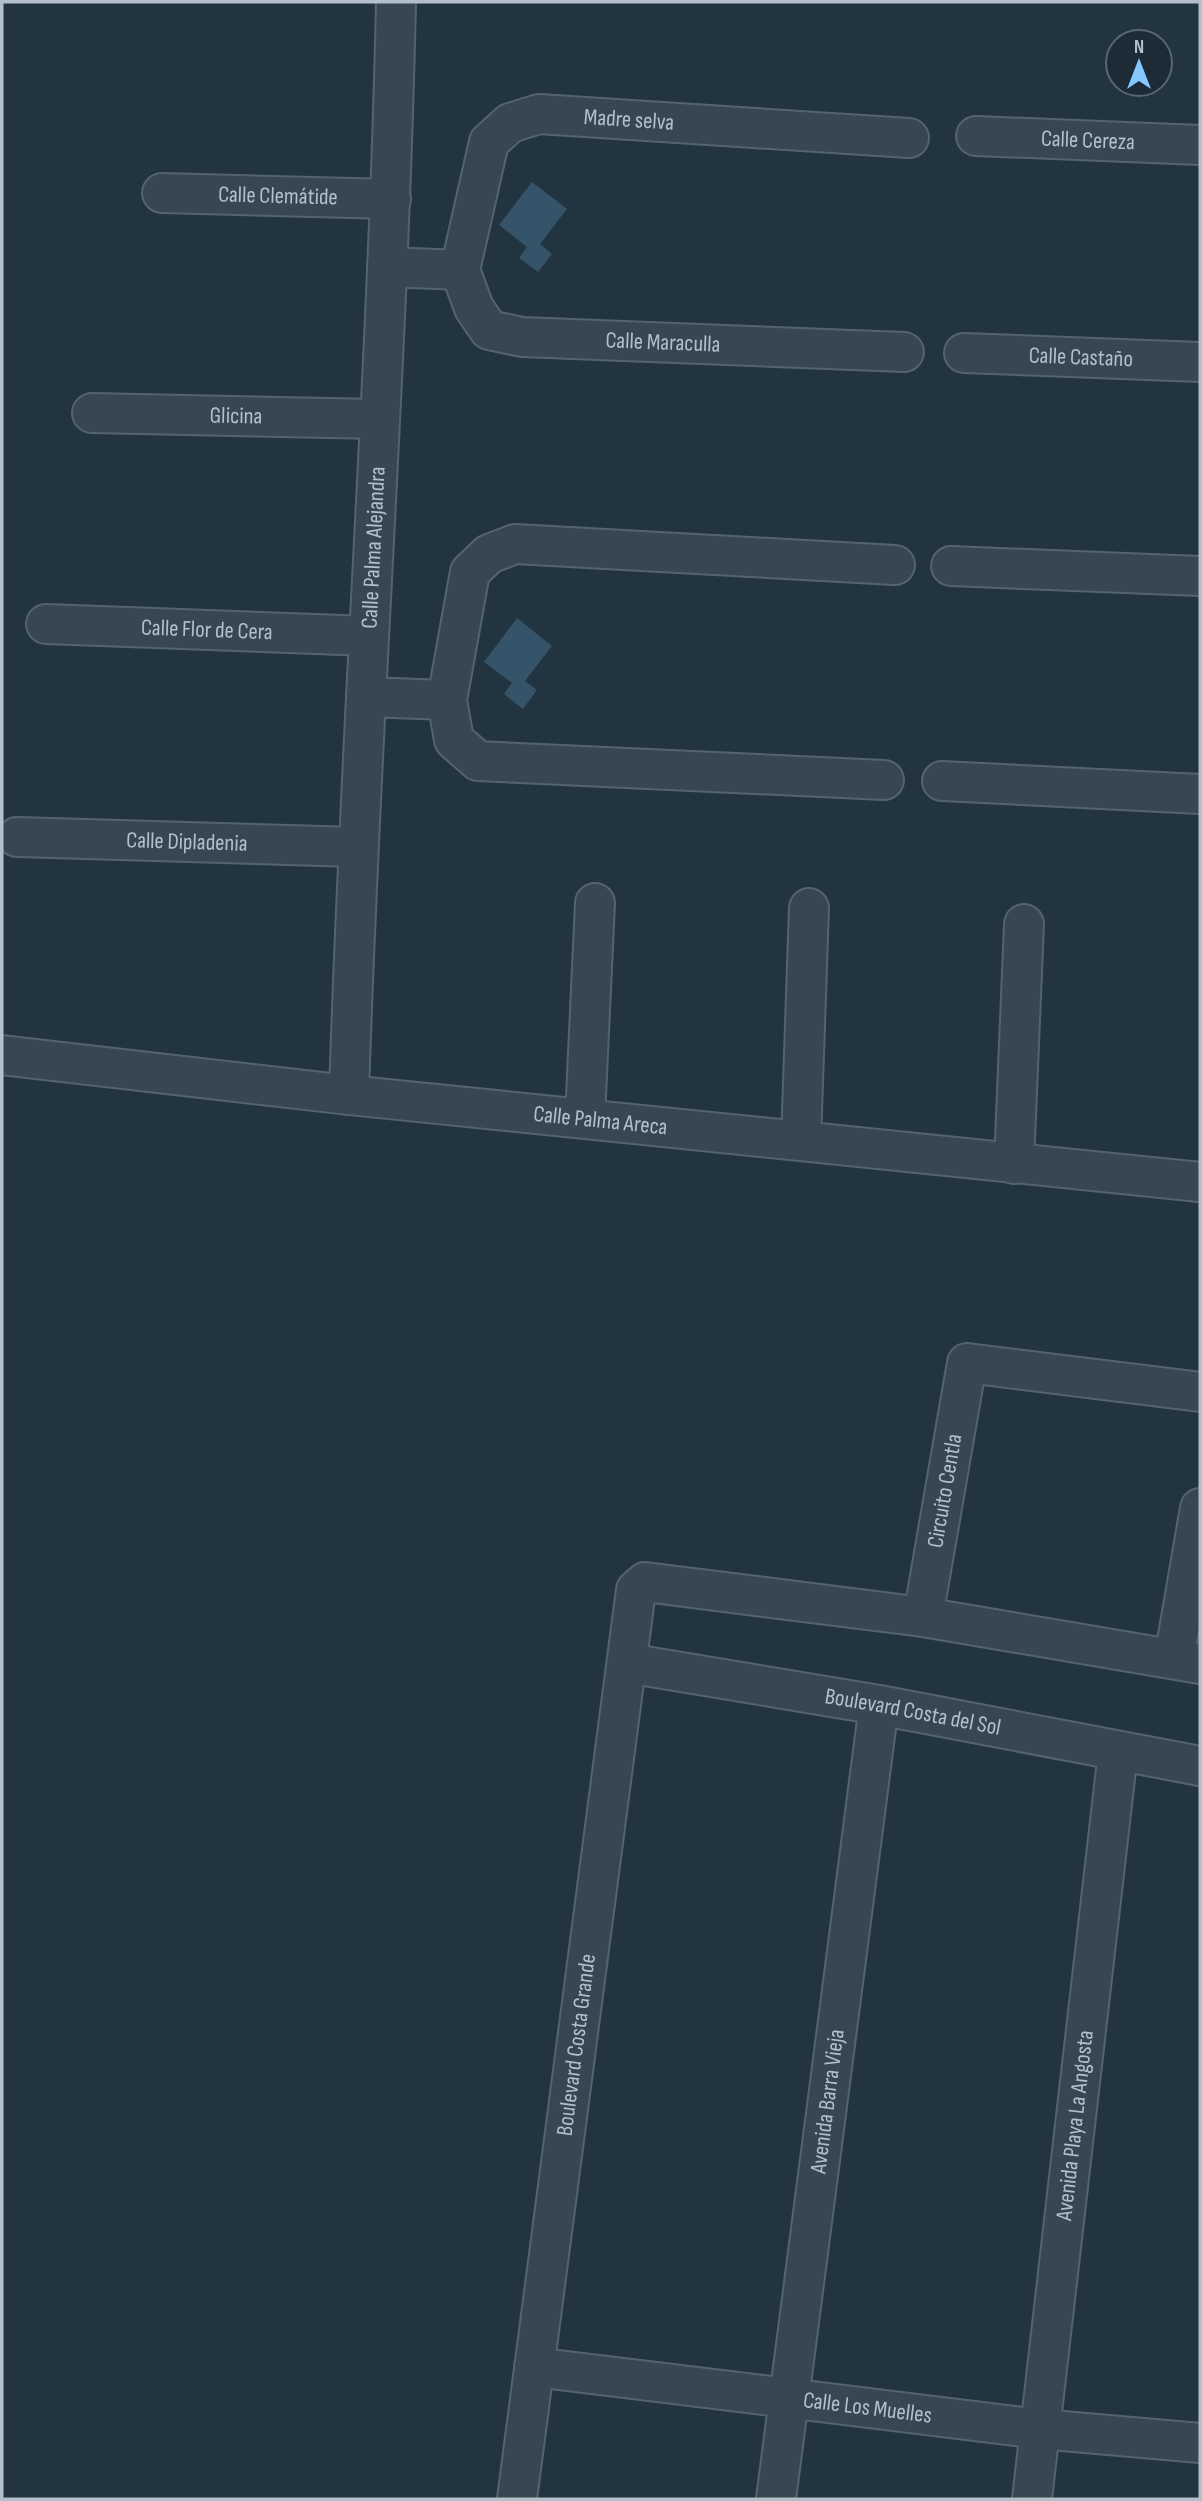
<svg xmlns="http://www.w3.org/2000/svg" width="1202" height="2501" font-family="'Sofia Sans Condensed',sans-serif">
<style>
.water{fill:#355369}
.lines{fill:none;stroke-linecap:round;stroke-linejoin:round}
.street-casing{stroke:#55636e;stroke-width:42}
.street{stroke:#374650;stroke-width:38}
.labels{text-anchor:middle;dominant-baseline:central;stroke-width:7;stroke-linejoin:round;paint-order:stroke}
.street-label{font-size:23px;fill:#b3c0cb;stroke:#1c2b35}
</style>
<rect width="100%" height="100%" fill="#233441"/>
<path class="water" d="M532 182 567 209 540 244 552 254 538 272 519 258 527 247 499 225Z
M517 618 552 646 525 681 537 690 523 709 504 694 512 683 484 662Z"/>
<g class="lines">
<g class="street-casing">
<g id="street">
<path id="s1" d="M976 136 1200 145"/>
<path id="s2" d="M162 193 391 199"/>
<path d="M387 267 460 270"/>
<path id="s3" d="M460 270 489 142 510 123 539 114 909 138"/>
<path id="s4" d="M460 270 474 308 489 330 522 337 904 352"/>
<path id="s5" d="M964 353 1200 362"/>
<path id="s6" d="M92 413 379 419"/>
<path d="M951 566 1200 576"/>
<path id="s7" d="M46 624 369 636"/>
<path d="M366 697 447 700"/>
<path d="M884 780 478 761 454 740 447 700 470 572 489 554 515 544 895 565"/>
<path d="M942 781 1200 794"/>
<path id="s8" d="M17 837 356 847"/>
<path id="s9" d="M2 1055 349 1095 1200 1182"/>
<path id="s10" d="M349 1095C360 730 388 366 396 2"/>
<path d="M585 1118 595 903"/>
<path d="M801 1141 809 908"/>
<path d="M1014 1164 1024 924"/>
<path id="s11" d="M923 1617 967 1363 1200 1392"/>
<path d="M1174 1659 1200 1508"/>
<path id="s12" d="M627 1663 879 1705 1200 1766"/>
<path id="s13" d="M534 2367 1040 2429 1200 2443"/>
<path id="s14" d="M517 2499 636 1590 645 1582 923 1617 1200 1664"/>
<path id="s15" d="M776 2499 879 1705"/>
<path id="s16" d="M1032 2499 1118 1752"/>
</g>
</g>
<use href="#street" class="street"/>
</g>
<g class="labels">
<g class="street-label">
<text stroke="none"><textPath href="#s3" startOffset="280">Madre selva</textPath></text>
<text stroke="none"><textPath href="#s1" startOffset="112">Calle Cereza</textPath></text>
<text stroke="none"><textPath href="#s2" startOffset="116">Calle Clemátide</textPath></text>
<text stroke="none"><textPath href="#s4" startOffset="242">Calle Maraculla</textPath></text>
<text stroke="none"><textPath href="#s5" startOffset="117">Calle Castaño</textPath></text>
<text stroke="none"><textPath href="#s6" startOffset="144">Glicina</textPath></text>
<text stroke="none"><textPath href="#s10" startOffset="548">Calle Palma Alejandra</textPath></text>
<text stroke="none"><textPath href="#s7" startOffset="161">Calle Flor de Cera</textPath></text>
<text stroke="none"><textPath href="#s8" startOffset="170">Calle Dipladenia</textPath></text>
<text stroke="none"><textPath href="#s9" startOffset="602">Calle Palma Areca</textPath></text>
<text stroke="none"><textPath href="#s11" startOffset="128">Circuito Centla</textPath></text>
<text stroke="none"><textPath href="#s12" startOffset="290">Boulevard Costa del Sol</textPath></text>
<text stroke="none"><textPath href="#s14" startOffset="458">Boulevard Costa Grande</textPath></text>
<text stroke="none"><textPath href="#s15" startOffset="401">Avenida Barra Vieja</textPath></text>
<text stroke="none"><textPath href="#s16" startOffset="376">Avenida Playa La Angosta</textPath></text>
<text stroke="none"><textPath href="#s13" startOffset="336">Calle Los Muelles</textPath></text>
</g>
</g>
<rect width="1202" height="2501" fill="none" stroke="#b3c0cb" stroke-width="7"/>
<g transform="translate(1139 63)"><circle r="33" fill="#1c2b35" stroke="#586771" stroke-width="2"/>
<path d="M0-5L12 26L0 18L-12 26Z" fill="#84c8ff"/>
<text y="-10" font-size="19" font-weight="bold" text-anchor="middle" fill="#b3c0cb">N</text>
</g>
</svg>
